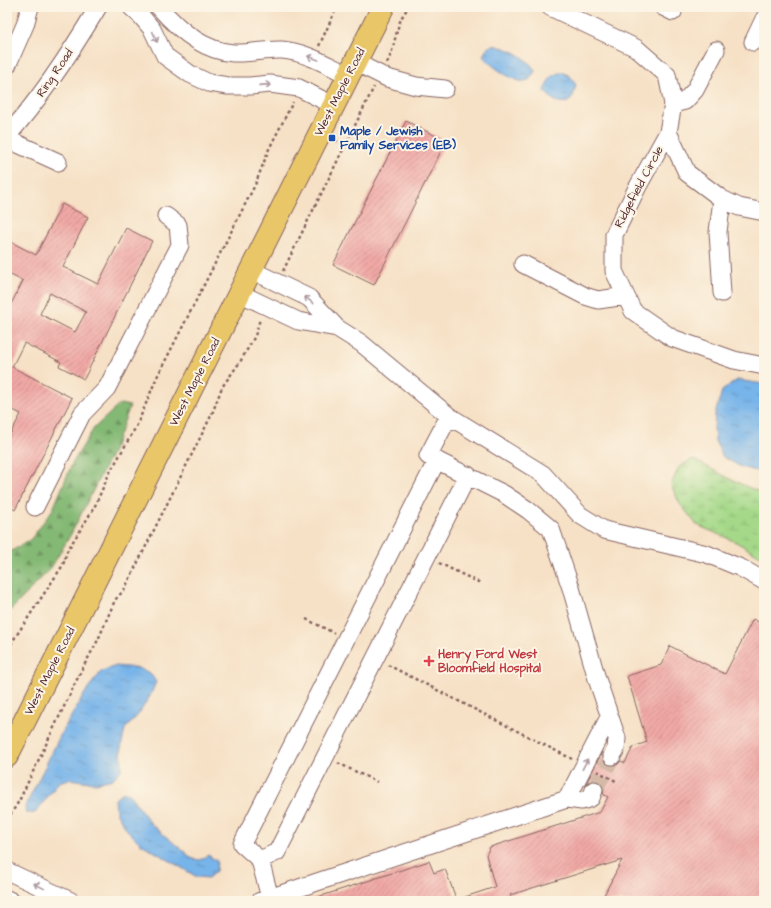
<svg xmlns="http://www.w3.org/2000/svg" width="771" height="908" font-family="'Architects Daughter',sans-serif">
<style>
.forest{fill:url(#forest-firs);stroke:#676c50}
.wetland{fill:url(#wetland-marsh);stroke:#787c5a}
.water{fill:url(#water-ripples);stroke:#606a8a}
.building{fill:url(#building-hatch);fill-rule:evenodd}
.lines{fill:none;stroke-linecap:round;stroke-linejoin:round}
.minor-tunnel{stroke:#d4baa7;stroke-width:17;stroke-dasharray:17 8;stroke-linecap:butt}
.minor-casing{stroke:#866361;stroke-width:19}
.major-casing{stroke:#866361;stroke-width:24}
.path{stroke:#866361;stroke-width:2.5;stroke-dasharray:3 3;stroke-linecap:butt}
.minor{stroke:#fff;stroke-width:17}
.major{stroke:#e9c769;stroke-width:22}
.oneway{stroke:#ae9aa0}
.transit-dot{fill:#1a4fb4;stroke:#fcf5e5;stroke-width:1.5}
.health-dot{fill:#e0444e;stroke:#fcf5e5;stroke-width:1.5}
.labels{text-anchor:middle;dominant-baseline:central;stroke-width:4;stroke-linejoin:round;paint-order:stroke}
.street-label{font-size:12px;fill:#4a1f2b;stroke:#fcf5e5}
.transit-label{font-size:12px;font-weight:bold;fill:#164399;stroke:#fcf5e5;text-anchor:start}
.health-label{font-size:12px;font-weight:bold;fill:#be3a42;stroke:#fcf5e5;text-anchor:start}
</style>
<defs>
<pattern id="forest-firs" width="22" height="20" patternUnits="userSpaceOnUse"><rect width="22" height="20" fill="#84b975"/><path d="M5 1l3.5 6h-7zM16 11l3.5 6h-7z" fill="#6e9660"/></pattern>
<pattern id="wetland-marsh" width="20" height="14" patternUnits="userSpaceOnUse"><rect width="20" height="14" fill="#a5d989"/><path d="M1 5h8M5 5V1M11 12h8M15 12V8" fill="none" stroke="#90ba76"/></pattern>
<pattern id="water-ripples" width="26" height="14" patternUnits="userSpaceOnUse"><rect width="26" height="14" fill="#77b4e9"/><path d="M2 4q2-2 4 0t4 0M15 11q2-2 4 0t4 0" fill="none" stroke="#6492bd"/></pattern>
<pattern id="building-hatch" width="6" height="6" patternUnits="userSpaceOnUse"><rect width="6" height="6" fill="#f1a9a6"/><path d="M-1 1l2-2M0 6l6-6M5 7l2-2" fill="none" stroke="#c58987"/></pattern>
</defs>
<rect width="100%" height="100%" fill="#fcf5e5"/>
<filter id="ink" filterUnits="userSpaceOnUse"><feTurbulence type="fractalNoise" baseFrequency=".025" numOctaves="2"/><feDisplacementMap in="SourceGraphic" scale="8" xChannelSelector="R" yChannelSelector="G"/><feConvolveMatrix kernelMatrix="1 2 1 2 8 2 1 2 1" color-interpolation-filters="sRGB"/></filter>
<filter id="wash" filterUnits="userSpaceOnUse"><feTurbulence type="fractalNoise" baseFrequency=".012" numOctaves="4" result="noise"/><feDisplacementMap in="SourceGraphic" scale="16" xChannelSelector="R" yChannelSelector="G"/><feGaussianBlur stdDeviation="0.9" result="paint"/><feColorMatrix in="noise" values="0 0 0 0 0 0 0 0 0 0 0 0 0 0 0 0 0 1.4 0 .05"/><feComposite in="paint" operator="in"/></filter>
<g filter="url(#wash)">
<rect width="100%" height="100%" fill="#f6e1c6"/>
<path class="forest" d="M120 404 130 406 113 451 71 534 51 568 8 613 7 621V554L31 539 53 509 72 464 94 428Z"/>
<path class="wetland" d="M693 459 730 479 764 494V558L736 542 697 525 680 504 671 485 679 467Z"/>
<path class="water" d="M493 45C510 49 526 55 535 71L529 80C527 80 522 82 520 81 509 79 489 64 483 56L487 48Z
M562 72 570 76 576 85 573 96 568 102C557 104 552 100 545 91 547 81 551 75 562 72Z
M737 380 764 384V473L741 467 723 457 715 441 714 428 715 414 722 391Z
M116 666 138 668 150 673 156 682 150 696 138 715 125 729 121 748 122 769 113 779 96 783 69 779 59 782 35 813H26L25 807 63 730 88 688 102 671Z
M123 792 129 794 152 825 193 859 200 860 208 855 217 861 216 871 208 878 197 877 140 843 127 830 116 812 115 799Z"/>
<g id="blocks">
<path class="building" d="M406 121 446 141 374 285 333 265Z
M62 204 88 217 63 267 98 284 126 228 152 241 84 379 59 366 61 362 24 343 12 367 72 398 15 510 7 505V440L21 414 7 407V304L10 306 23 281 7 273V240L36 255ZM50 293 86 312 75 332 40 314Z
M753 619 764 625V901H601L622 860 510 895 513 901H460L459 899 495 887 486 855 490 847 600 812 608 797 603 794 604 789 602 784 598 781 593 780 588 782 585 786 602 752 603 761 607 765 612 766 617 765 621 761 625 763 633 747 647 742 627 676 661 665 670 646 725 674Z
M429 861 434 873 445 869 457 901H312V899Z"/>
</g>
</g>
<g filter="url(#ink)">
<use href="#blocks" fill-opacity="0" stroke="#866361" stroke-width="1"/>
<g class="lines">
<path class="minor-tunnel" d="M594 790 612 756"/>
<g class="minor-casing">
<path id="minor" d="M131 7 141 16 152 29 165 56 190 74 209 83 228 86H250L270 84 299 88 333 105
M159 7C178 29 203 51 233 53 249 54 266 49 282 50 306 52 327 65 348 75
M550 7 636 48 667 75 673 104 668 132
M663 7 673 12
M753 42 764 19
M355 62 387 78 416 86 445 89
M7 66 25 25 30 7
M673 104 685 101 695 90 716 50
M7 136C42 97 71 52 98 7
M7 139 58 162
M764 212 739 207 722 199 687 173 668 132 637 188 614 235V271L633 311 672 338 734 360 764 366
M523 264 585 296 598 300 626 296
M251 270 309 298 337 328
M239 293 298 321 337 328 361 343 449 416 543 474 580 515 604 530 707 554 741 568 764 581
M722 293 718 232 722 199
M449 416 428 456 504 494 528 510 551 529 571 588 597 679 617 738 616 749 612 756
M35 507 82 414 107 388 180 245 178 225 166 216
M567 799 609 717
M260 860 277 852 468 475
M7 871 71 901
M270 898 260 860 242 844 437 460
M7 899 11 901
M260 901 567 799 582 801 591 798 594 790"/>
</g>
<g class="major-casing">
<path id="major" d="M7 756 383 7"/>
</g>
<path class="path" d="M319 46 337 7
M387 63C397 45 394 23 409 7
M335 140 345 145
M283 271 374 87
M439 563 480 583
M306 619 334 633
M7 662 9 651 12 642 63 565 67 551 94 508 109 474 137 425 157 377 255 185 269 149 293 102
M388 665 572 759
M338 763 377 782
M597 771 616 781
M7 820 19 801 81 671 98 640 115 600 124 590 212 414 222 387 240 362 255 336 260 319"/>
<use href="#minor" class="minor"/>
<use href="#major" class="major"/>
</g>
<defs><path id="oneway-shaft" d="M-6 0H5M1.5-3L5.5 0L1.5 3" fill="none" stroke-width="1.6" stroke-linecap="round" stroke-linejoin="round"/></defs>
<g class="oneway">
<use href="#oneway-shaft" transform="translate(155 37) rotate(67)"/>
<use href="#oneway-shaft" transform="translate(313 58) rotate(-160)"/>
<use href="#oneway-shaft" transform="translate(265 85) rotate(-4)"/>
<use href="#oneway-shaft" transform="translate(309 300) rotate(-141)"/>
<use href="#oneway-shaft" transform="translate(585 764) rotate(-63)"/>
<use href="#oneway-shaft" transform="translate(39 886) rotate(-154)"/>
</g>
</g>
<rect class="transit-dot" x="328" y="134" width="8" height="8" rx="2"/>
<path class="health-dot" d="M427 655h4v4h4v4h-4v4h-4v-4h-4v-4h4z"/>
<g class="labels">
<g class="street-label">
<text transform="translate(55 73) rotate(-56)">Ring Road</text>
<text transform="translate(340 92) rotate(-63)">West Maple Road</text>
<text transform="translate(639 187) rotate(-62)">Ridgefield Circle</text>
<text transform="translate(195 382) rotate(-63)">West Maple Road</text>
<text transform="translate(50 671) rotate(-63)">West Maple Road</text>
</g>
<g class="transit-label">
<text x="340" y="131">Maple / Jewish<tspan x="340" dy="14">Family Services (EB)</tspan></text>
</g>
<g class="health-label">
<text x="438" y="654">Henry Ford West<tspan x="438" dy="14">Bloomfield Hospital</tspan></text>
</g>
</g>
<rect width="771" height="908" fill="none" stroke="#fcf5e5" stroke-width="24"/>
</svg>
